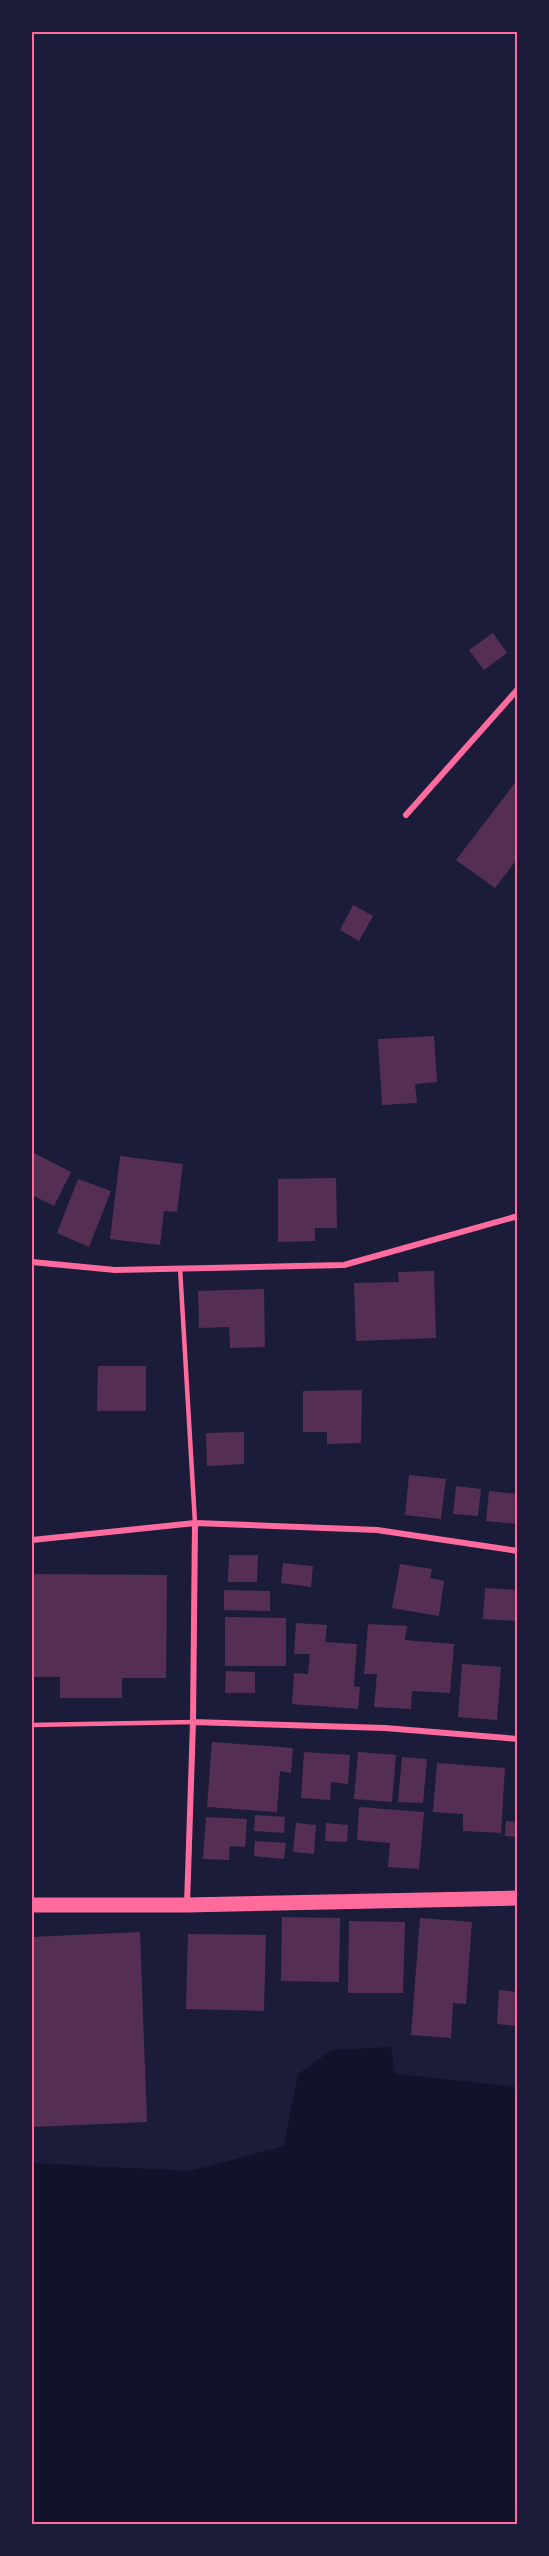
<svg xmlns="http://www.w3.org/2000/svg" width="549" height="2556" font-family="Bitter,serif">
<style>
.water{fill:#12122b}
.building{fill:#542f53}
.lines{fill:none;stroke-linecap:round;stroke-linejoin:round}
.service{stroke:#ff6b9d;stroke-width:4.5}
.minor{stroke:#ff6b9d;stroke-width:6}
.primary{stroke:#ff6b9d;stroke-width:15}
.neatline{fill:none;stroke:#ff6b9d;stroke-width:2}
</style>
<rect width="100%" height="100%" fill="#1b1b3a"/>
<path class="water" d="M391 2047 395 2074 517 2087V2524H32V2163L191 2171 284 2146 298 2074 332 2050Z"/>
<path class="building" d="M493 633 507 653 484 670 469 650Z
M518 779V858L495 888 456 860Z
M353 905 373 916 359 941 340 930Z
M434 1036 437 1082 415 1084 417 1103 382 1105 378 1039Z
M32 1152 71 1172 54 1206 32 1195Z
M120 1156 183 1164 177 1212 164 1211 160 1245 110 1239Z
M336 1178 337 1228H315V1241L278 1242V1179Z
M78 1179 111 1191 89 1247 57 1233Z
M434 1271 436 1338 356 1341 354 1283 399 1282 398 1272Z
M264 1289 265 1347 230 1348 229 1327 199 1328 198 1291Z
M98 1366H146V1411H97Z
M362 1390 361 1443 327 1444V1432H303V1391Z
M244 1432V1464L207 1466 206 1433Z
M409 1475 446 1479 441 1519 405 1515Z
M456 1486 481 1489 478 1516 453 1514Z
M489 1491 518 1494V1524L486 1521Z
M229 1555H258L257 1582H228Z
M283 1563 313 1566 311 1587 281 1583Z
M400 1564 432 1569 430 1578 444 1581 439 1616 392 1608Z
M32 1574 167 1575 166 1678H122V1698H60V1677H32Z
M485 1588 518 1590V1621L483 1619Z
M224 1590 270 1591V1611L224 1610Z
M225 1617 286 1618V1666H225Z
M296 1623 327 1625 325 1642 357 1644 354 1686 360 1687 358 1709 292 1704 294 1673 308 1674 310 1654H294Z
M368 1624 407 1626 405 1640 454 1644 450 1693 412 1691 411 1709 374 1707 377 1674H364Z
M462 1664 501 1667 497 1720 458 1717Z
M226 1671 255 1672V1693H225Z
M212 1742 293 1748 291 1773 280 1771 277 1812 207 1807Z
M304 1752 350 1755 348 1784 331 1782 330 1800 301 1798Z
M358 1752 396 1755 392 1802 354 1799Z
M402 1757 427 1759 423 1803 398 1802Z
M437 1763 505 1768 501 1833 463 1831V1814L433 1812Z
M359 1807 424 1812 419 1869 388 1867 390 1843 357 1840Z
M255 1815 285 1817 284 1833 254 1831Z
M206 1817 247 1819 245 1847 230 1846 229 1860 203 1859Z
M506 1821 518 1822V1837L505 1836Z
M296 1823 316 1825 314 1854 293 1852Z
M326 1823 348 1825 347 1842 325 1841Z
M255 1841 286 1843 284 1859 254 1856Z
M282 1917 340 1918 339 1982 281 1981Z
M420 1918 472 1922 466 2004 453 2003 451 2038 411 2035Z
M349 1921 405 1922 403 1993H348Z
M140 1932 147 2122 32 2127V1937Z
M188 1934 266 1935 264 2011 186 2009Z
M499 1990 518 1992V2026L497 2024Z"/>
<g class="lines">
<path class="service" d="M180 1268 195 1523
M32 1725 193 1722"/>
<path class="minor" d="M406 815 518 689
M32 1262 115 1270 344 1265 518 1216
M32 1540 195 1523 377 1530 518 1551
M193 1722 385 1728 518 1739
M187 1905 193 1722 195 1523"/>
<path class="primary" d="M32 1905H187L518 1898"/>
</g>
<rect width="549" height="2556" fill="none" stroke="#1b1b3a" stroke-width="66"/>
<rect x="33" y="33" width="483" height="2490" class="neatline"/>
</svg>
